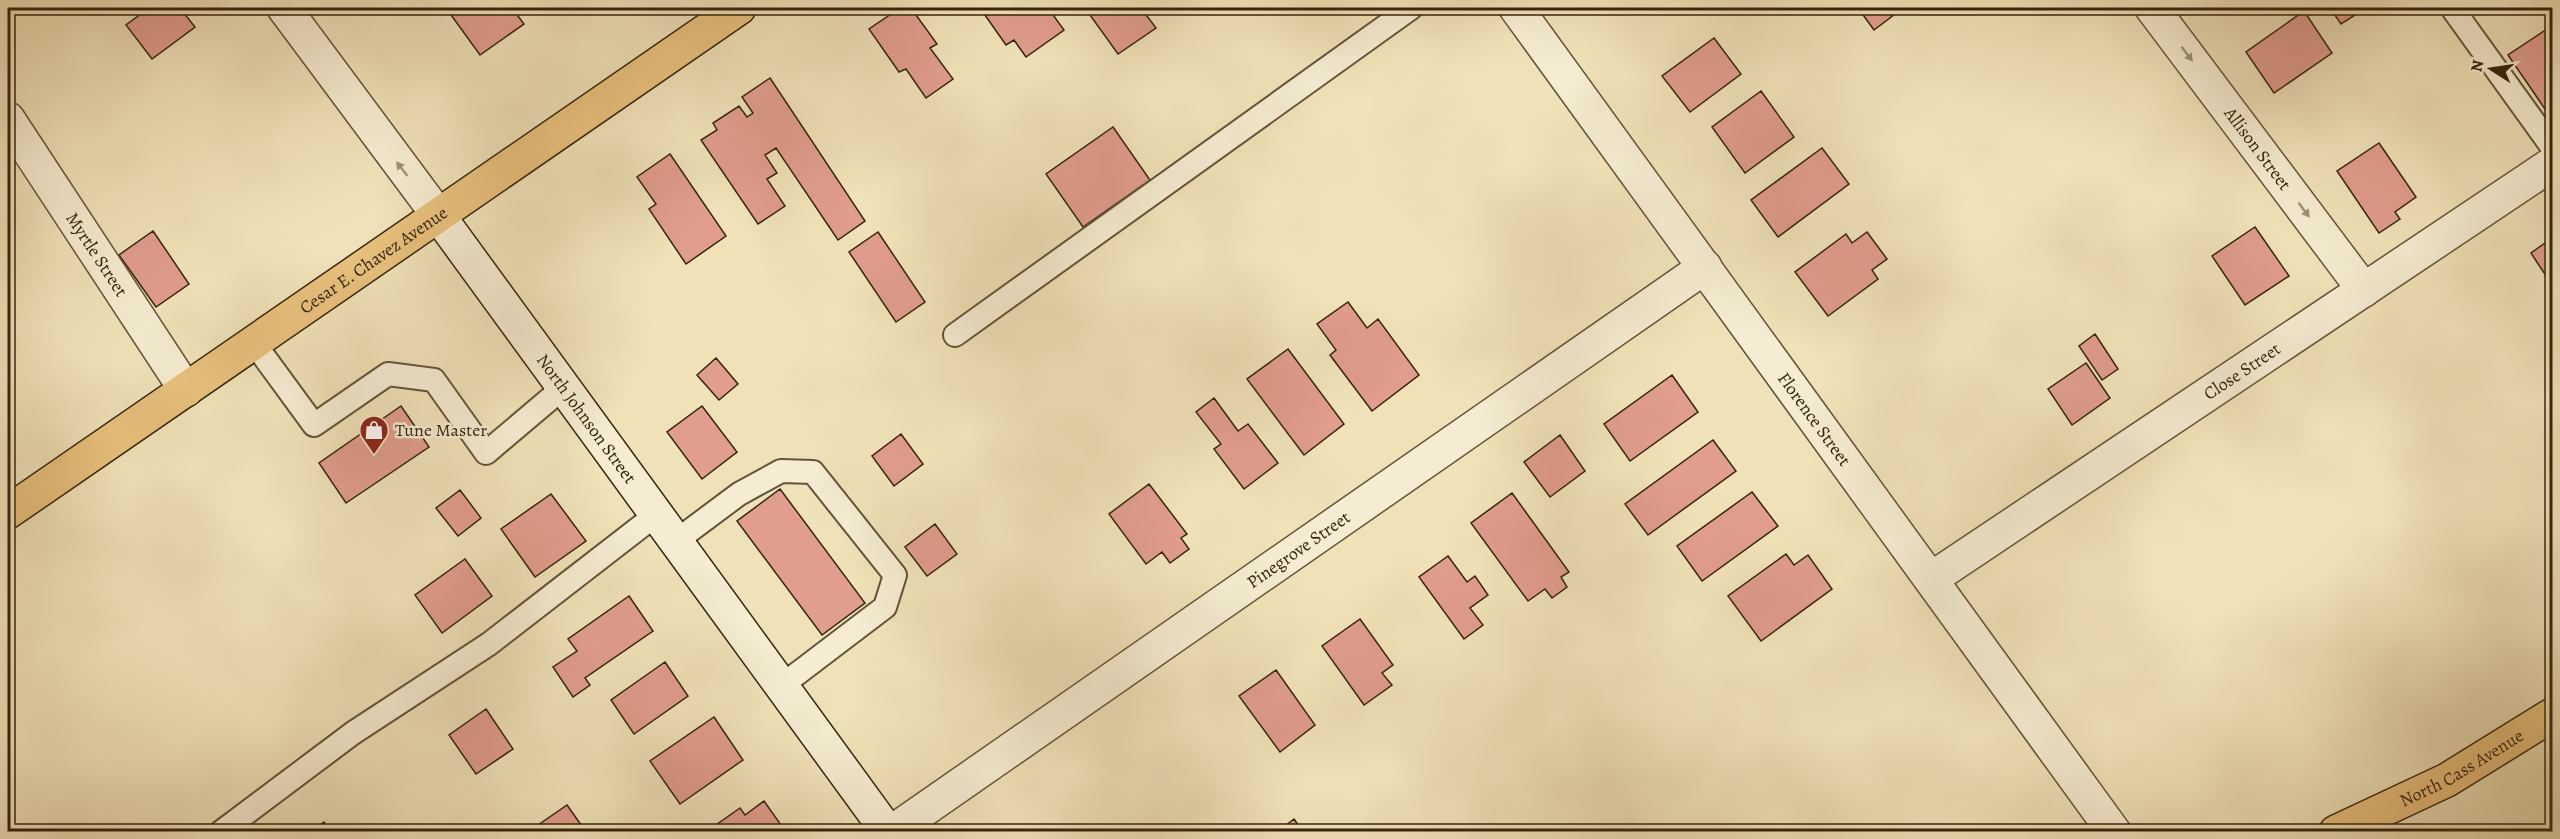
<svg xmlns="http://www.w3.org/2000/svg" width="2560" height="839" font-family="Alegreya,serif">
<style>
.building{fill:#e19d8d;stroke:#34240e;stroke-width:1.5}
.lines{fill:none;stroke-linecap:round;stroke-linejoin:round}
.lane-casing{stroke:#635438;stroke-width:26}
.street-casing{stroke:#635438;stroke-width:36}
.secondary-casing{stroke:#34240e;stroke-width:36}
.primary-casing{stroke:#34240e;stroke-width:36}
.lane{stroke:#f5ecd1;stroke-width:22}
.street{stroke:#f5ecd1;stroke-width:33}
.secondary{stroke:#f5ecd1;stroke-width:33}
.primary{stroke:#e8c17c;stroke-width:33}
.oneway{fill:#9e9279}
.labels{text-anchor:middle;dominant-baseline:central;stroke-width:5;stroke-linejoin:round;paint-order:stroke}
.street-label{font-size:18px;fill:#34240e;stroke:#f5ecd1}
.poi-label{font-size:18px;fill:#34240e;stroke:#f5ecd1;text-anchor:start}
</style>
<rect width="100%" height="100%" fill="#f0e2b8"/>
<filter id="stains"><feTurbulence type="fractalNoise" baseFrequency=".00333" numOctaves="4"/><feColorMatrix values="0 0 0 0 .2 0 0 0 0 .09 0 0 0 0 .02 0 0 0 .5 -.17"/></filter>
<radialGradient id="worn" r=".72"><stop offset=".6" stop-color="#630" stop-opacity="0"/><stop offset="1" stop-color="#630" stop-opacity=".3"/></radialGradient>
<path class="building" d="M149 8H180L195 27 152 59 126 25Z
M446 8H512L524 24 480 55Z
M900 8H911L937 44 930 48 953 79 926 98 906 69 899 72 869 29Z
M980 8H1048L1064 30 1026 57 1014 40 1006 45Z
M1085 8H1141L1156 28 1118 54Z
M1858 8H1903L1874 30Z
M2330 8H2366L2341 24Z
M2304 11 2332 53 2274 93 2246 52Z
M2544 31 2552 43V108L2547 112 2508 55Z
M1714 38 1741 74 1690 112 1662 76Z
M770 78 865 221 838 240 776 148 765 155 777 173 767 179 785 206 758 224 701 140 717 130 713 123 739 106 747 117 753 113 742 97Z
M1761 91 1794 137 1745 173 1712 127Z
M1113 127 1150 180 1083 227 1046 174Z
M2379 143 2416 197 2395 212 2400 219 2379 233 2337 171Z
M1822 148 1849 184 1778 237 1751 200Z
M670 154 726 236 686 264 649 209 656 204 637 177Z
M2255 227 2289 276 2245 305 2212 256Z
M153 231 189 284 156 307 119 255Z
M878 232 925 302 896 322 849 252Z
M1867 232 1887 259 1872 270 1878 279 1828 316 1795 272 1846 234 1852 243Z
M2552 238V285L2531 253Z
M1348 302 1367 328 1378 319 1419 375 1372 411 1330 355 1336 350 1317 324Z
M2095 334 2118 369 2102 380 2079 346Z
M1288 349 1344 424 1304 455 1247 379Z
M716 358 738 384 719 400 697 375Z
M2086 363 2110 398 2072 425 2048 389Z
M1672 375 1698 412 1630 461 1604 424Z
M1214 398 1238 431 1248 424 1278 463 1244 489 1214 449 1221 444 1196 412Z
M401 406 429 447 346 503 319 463Z
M702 406 737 452 702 479 667 432Z
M901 434 923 464 894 486 872 456Z
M1560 435 1585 471 1550 497 1524 462Z
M1713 440 1736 471 1648 535 1625 504Z
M1149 484 1187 534 1181 538 1189 549 1170 563 1162 552 1146 564 1109 514Z
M780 489 865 603 822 635 737 521Z
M460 490 481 518 458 536 436 508Z
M1752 492 1778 526 1702 581 1677 546Z
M1512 493 1569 572 1561 577 1567 587 1552 598 1545 589 1528 601 1471 523Z
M551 494 586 541 535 577 501 529Z
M935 524 957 554 927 576 905 547Z
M1786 554 1794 565 1808 555 1832 589 1761 641 1728 596Z
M1448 556 1467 582 1475 576 1488 595 1470 608 1483 625 1464 639 1419 577Z
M465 559 492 596 442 633 415 595Z
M629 596 653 631 585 678 590 685 573 697 553 667 577 651 568 639Z
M1360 619 1393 665 1382 673 1392 685 1364 705 1322 646Z
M665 662 688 696 634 734 611 700Z
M1276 670 1315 725 1280 752 1239 696Z
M486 709 513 749 476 774 449 735Z
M714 717 743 760 680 804 650 761Z
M764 801 781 825 772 832H706L740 808 745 815Z
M567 805 586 832H528Z
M1294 819 1303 832H1277Z
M324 822 330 832H310Z"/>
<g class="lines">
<g class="lane-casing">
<path id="lane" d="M2452 8 2552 147
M955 335 1411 8
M254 343 314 425 388 374 434 380 486 453 564 387
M676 541 739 494 781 471 813 472 895 575 885 607 781 686
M221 832 353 733 489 644 657 514"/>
</g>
<g class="street-casing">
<g id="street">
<path d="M284 8 438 215"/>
<path id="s1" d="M1516 8 2114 832"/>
<path id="s2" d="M2152 8 2364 290"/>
<path id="s3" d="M8 119 186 390"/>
<path id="s4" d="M1931 579 2552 164"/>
<path id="s5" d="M892 832 1705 267"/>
</g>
</g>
<g class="secondary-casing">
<g id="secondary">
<path id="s6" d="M438 215 888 832"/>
</g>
</g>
<g class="primary-casing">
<g id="primary">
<path id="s7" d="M8 512 739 8"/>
<path id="s8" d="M2336 832 2447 780 2552 715"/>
</g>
</g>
<use href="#lane" class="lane"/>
<use href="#street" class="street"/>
<use href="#secondary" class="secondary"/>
<use href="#primary" class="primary"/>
</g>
<defs><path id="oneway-solid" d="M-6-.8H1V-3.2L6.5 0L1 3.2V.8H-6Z" transform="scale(1.5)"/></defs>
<g class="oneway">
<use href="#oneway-solid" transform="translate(2187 54) rotate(53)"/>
<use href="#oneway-solid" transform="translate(402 169) rotate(-128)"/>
<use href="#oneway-solid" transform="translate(2304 210) rotate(53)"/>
</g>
<defs>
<g id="shop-pin" transform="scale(1.5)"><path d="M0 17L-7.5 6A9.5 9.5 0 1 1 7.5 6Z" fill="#8f2418" stroke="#f5ecd1"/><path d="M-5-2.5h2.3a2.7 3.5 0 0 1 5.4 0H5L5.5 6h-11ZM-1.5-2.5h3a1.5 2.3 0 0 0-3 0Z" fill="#fff"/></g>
</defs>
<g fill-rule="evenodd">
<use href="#shop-pin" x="374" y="430"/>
</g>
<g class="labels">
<g class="street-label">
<text stroke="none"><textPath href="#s2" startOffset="176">Allison Street</textPath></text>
<text stroke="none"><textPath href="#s3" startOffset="162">Myrtle Street</textPath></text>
<text stroke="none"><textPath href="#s7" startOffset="444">Cesar E. Chavez Avenue</textPath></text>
<text stroke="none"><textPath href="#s4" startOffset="374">Close Street</textPath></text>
<text stroke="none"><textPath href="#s6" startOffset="252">North Johnson Street</textPath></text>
<text stroke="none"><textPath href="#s1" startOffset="508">Florence Street</textPath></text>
<text stroke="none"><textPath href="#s5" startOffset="495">Pinegrove Street</textPath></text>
<text stroke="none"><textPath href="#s8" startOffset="141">North Cass Avenue</textPath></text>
</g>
<g class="poi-label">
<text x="395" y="430">Tune Master</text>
</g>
</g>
<rect width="2560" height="839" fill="none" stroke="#f0e2b8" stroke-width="30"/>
<rect x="9" y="9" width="2542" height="821" fill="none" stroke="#34240e" stroke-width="3"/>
<rect x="15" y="15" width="2530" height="809" fill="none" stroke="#34240e" stroke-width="1.5"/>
<g transform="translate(2491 69) rotate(282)" stroke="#f5ecd1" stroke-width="4.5" paint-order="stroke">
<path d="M0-4.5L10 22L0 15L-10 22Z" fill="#34240e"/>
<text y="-9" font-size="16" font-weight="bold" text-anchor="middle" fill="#34240e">N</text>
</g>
<rect width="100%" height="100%" filter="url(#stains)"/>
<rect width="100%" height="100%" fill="url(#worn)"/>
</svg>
